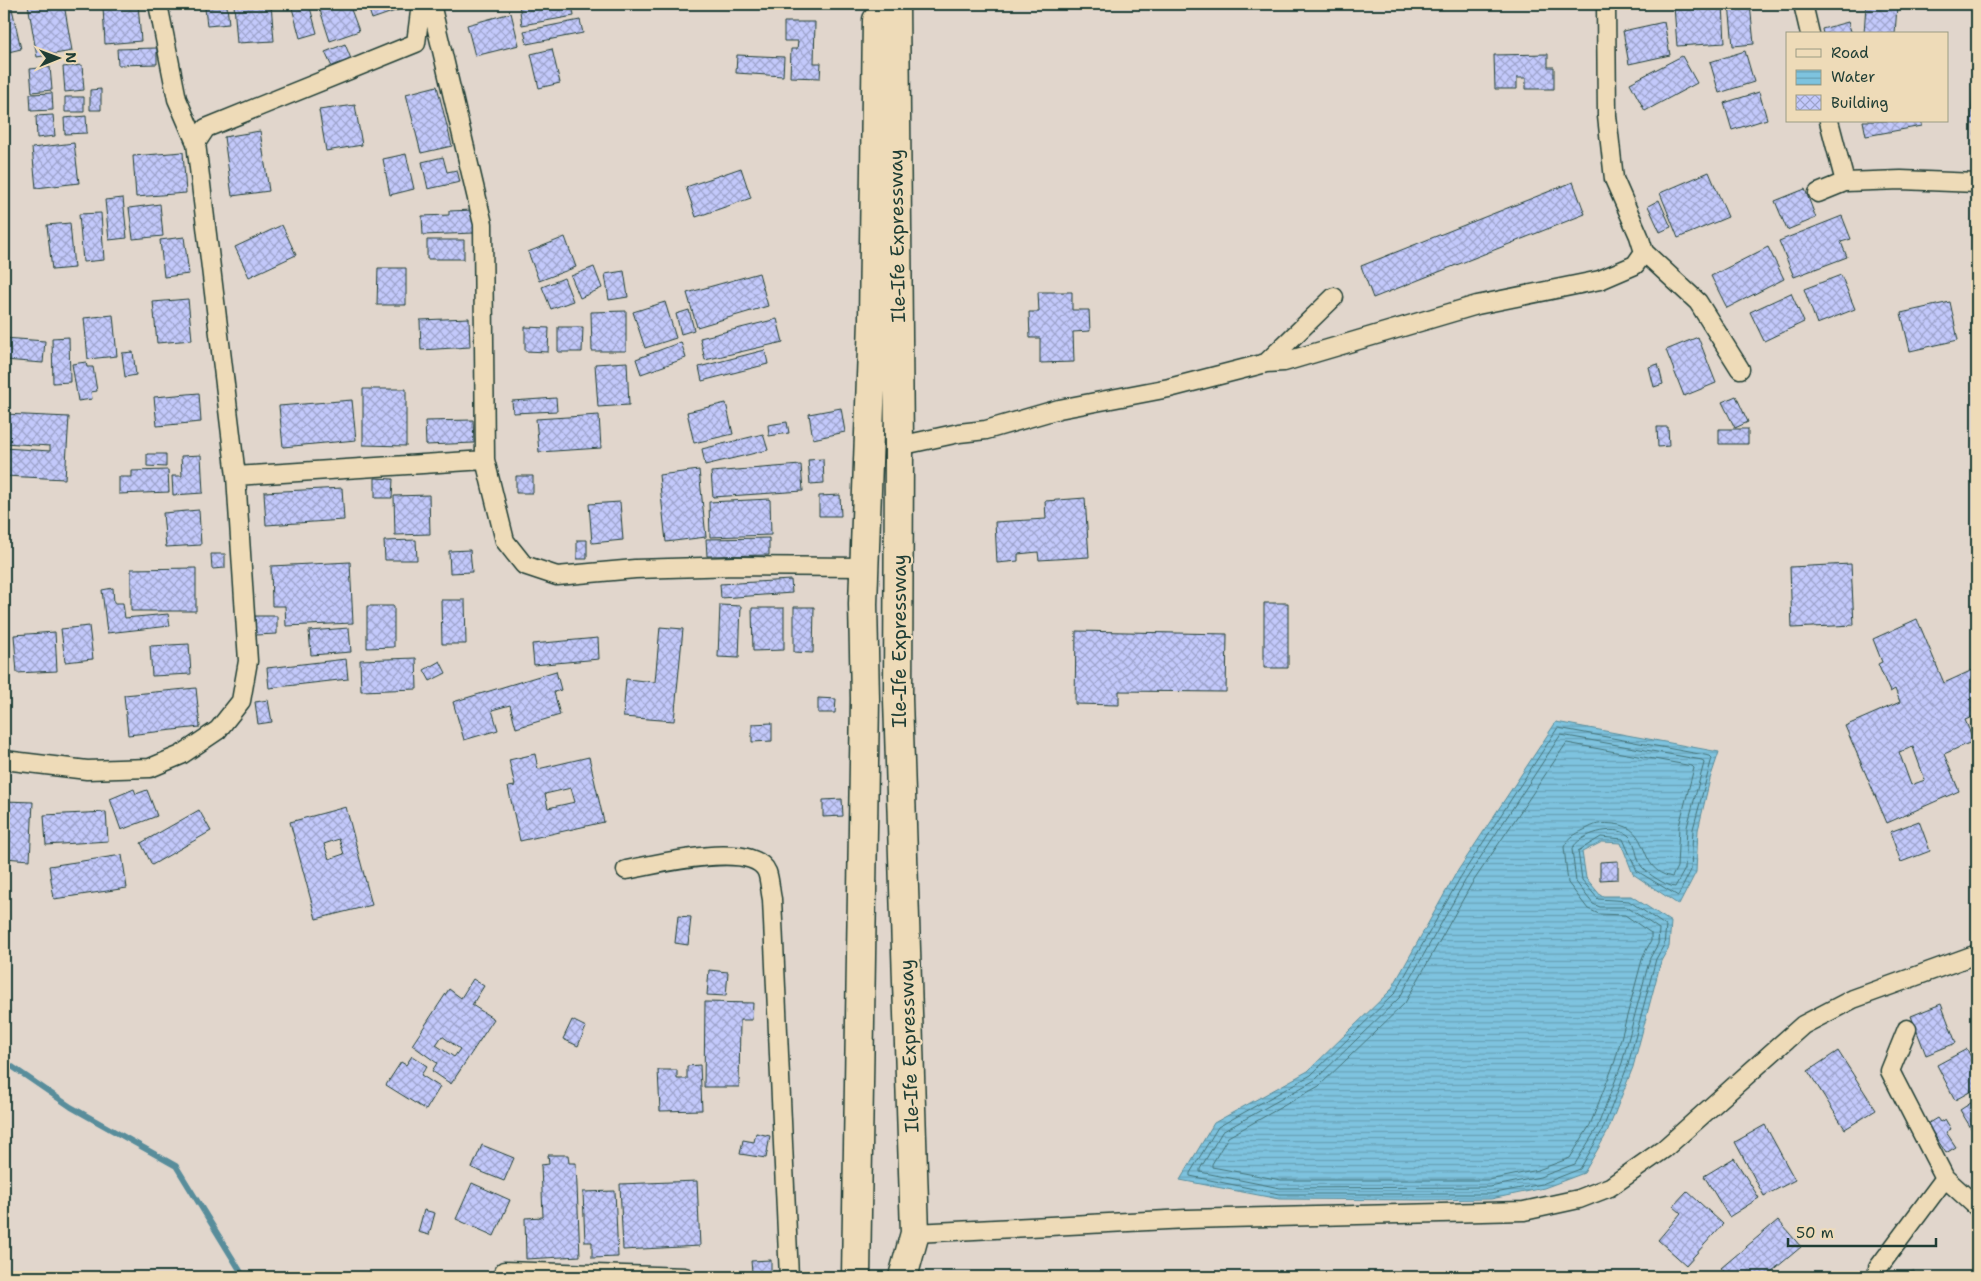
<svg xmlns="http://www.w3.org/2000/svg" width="1981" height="1281" font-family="'Shantell Sans',sans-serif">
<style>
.water{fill:url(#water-rules);stroke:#588d9b}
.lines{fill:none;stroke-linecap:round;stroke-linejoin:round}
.shore{stroke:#457378;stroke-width:1}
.stream{stroke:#588d9b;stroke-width:5.5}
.building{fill:url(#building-cross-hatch);stroke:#1f3d34;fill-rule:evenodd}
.minor-casing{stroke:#1f3d34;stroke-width:21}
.primary-casing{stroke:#1f3d34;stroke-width:31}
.minor{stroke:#eedbb8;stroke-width:18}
.primary{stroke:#eedbb8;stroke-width:28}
.labels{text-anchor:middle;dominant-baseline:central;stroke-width:4.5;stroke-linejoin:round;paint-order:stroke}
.street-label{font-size:19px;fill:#1f3d34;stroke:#eedbb8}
</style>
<defs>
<pattern id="water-rules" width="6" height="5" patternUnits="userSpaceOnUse" patternTransform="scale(1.25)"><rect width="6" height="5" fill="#7ec3df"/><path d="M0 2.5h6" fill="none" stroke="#67a0b6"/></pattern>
<pattern id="building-cross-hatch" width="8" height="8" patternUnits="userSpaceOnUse" patternTransform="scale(1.25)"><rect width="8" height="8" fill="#c3c9fb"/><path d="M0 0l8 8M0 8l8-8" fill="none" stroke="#9ea4cc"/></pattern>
</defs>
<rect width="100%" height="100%" fill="#e1d6cc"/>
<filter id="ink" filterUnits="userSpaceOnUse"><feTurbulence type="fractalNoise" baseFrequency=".02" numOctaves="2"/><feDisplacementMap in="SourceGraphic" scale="10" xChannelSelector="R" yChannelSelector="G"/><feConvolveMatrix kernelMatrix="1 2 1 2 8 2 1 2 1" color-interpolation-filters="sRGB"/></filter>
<g filter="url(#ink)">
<path class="water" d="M1556 722 1719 752 1710 779 1698 830 1696 872 1679 905 1633 874 1621 843 1602 842 1582 852 1586 878 1601 896H1631L1671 922 1669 947 1661 961 1633 1067 1607 1133 1584 1173 1544 1188 1491 1199 1421 1200 1279 1199 1180 1180 1214 1123 1308 1071 1391 990 1455 875Z"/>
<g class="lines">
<path class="shore" d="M1558 728 1710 756 1712 758 1693 829 1691 870 1678 896 1637 871 1623 839 1601 837 1578 851 1582 880 1598 899 1629 901 1666 926 1664 945 1656 959 1628 1065 1602 1131 1580 1169 1542 1184 1490 1194H1279L1190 1176V1173L1218 1127 1311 1075 1395 993 1460 878Z
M1561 735 1702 760 1704 763 1687 827 1685 869 1675 887C1666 886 1648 874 1642 867 1635 858 1637 842 1628 835 1614 824 1579 834 1572 849L1576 882 1593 904 1600 907H1627L1659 929 1658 944 1650 958 1622 1063 1597 1128 1575 1164 1540 1177 1490 1187 1280 1188 1200 1172V1169L1222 1132 1315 1080 1400 997 1465 881Z
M1567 743 1692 766 1694 768 1679 826 1677 867 1672 877C1635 870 1653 827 1614 824 1603 823 1597 823 1588 828 1578 833 1569 836 1564 847L1568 883 1588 909 1599 914 1625 915 1651 933V941L1643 956 1615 1061 1590 1125 1570 1158 1538 1170 1489 1180H1281L1212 1167V1164L1228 1137 1319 1086 1405 1003 1471 885Z"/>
<path class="stream" d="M4 1061 71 1107 176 1166 244 1277"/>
</g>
<path class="building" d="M4 4H11L21 49 4 53Z
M28 4H64L72 51 37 57Z
M138 4 141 41 105 44 103 7Z
M234 4H271L274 41 237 43Z
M291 4H309L317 33 300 38Z
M318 4H349L359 31 330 41Z
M367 4H400L401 9 372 19Z
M519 4H572L574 16 522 25Z
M1723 4 1725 43 1677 46 1674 6Z
M1729 4H1750L1754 44 1733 46Z
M1866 4 1897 6 1895 34H1864Z
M227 6 229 24 207 26 205 8Z
M511 13 519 45 475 56 467 25Z
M580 20 583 33 527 44 524 31Z
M784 22H815L814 63H821L820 78 790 77 791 49H797L798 41H784Z
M1664 22 1670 55 1629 64 1623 31Z
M1848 22 1852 34H1823L1822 29Z
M345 44 351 59 332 67 325 52Z
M157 48V64L118 65 117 49Z
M552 49 560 83 539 88 531 54Z
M1745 51 1754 82 1719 93 1710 62Z
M1548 54V67H1554V89H1526V78H1517V89H1495L1494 55Z
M737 55 784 57 783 76 736 73Z
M1682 56 1697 83 1645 111 1630 83Z
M82 65 84 90 65 92 63 67Z
M50 67 52 90 32 92 30 69Z
M437 86 452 146 421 153 406 94Z
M1973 88H1977V135H1975L1976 124H1971Z
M101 89V110H90V90Z
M1759 92 1767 119 1732 130 1724 103Z
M52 93 53 110 31 111 30 94Z
M65 97H84V112H65Z
M355 105 362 145 326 151 319 110Z
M53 115 55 136 37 138 36 116Z
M86 116 87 133 65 134 64 118Z
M1863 121H1922V126L1866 136Z
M260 131 269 191 232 196 224 137Z
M74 143 79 183 36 188 32 148Z
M183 152 186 193 136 197 133 156Z
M406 154 414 189 390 195 383 159Z
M443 157 447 172 457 170 460 182 428 189 422 162Z
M741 168 751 198 696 217 686 187Z
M1709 172 1728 217 1678 238 1660 193Z
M1573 182 1585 214 1373 298 1361 266Z
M1805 189 1816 218 1787 230 1775 201Z
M123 198 127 238 109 240 105 200Z
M1659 200 1671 227 1660 232 1648 206Z
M160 204 163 236 133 239 129 208Z
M473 210 474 233 423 235 422 216 449 215V211Z
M101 213 104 260 83 262 79 214Z
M1842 216 1851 239 1841 242 1847 257 1794 277 1779 241Z
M70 223 74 268 52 270 47 225Z
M282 225 296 255 249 277 235 247Z
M184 237 189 274 164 277 160 240Z
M565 237 576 267 539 281 528 252Z
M427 240H464V259H427Z
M1768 247 1784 279 1727 308 1711 276Z
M594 267 602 288 580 298 571 276Z
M378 268H406V305H377Z
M624 271 628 297 609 300 605 274Z
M759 273 768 306 697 327 687 293Z
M1841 275 1855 309 1817 324 1804 289Z
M564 278 573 301 551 309 542 287Z
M1038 292H1072V310H1089L1090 331 1073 332 1074 362 1040 363V338H1030L1029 312H1039Z
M1791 293 1804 322 1764 341 1750 312Z
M188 299 192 340 157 343 153 302Z
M665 302 676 338 645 348 633 312Z
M1950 302 1958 340 1910 351 1901 313Z
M689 310 694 330 681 334 676 314Z
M626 311V351H592L591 312Z
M113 315 117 356 88 359 84 318Z
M469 318 470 347 421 350 420 320Z
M777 319 783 342 705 360 700 338Z
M525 327 549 328 548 352 525 351Z
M558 327H583L582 352H558Z
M69 337 70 382 53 383 52 338Z
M1698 337 1716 383 1684 396 1666 350Z
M4 338 45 341 43 363 4 360Z
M681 342 686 358 641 374 636 359Z
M765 350 768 364 702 381 699 367Z
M133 352 136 375 125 377 122 353Z
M86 362 87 367H93L97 391 91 392 92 399 78 401 72 364Z
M627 362 629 405 598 407 595 364Z
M1658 364 1663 384 1654 387 1649 367Z
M363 389H406V446L363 445Z
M199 393 201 422 157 426 154 397Z
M1736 396 1748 422 1735 428 1722 402Z
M556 398 557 411 513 413 512 401Z
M352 400 356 440 283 447 279 406Z
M726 403 733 434 694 443 687 412Z
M841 408 845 432 813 439 809 414Z
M4 414 69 417 65 479 4 476V448L50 451V446L4 443Z
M599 415 601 448 539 452 536 419Z
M473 420 474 443 426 445 425 421Z
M787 422 789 433 769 436 768 425Z
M1657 427H1668L1669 446 1658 447Z
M1719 429H1748V444H1719Z
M763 434 768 450 705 465 702 449Z
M147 454H166V467L147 466Z
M201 455 203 493 173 495 172 476H182L181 456Z
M823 459 824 483 810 484 808 460Z
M801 465 803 491 713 497 711 472Z
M168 470 169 492 119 494V477H132V471Z
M699 470 706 537 666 542 659 475Z
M516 476H533V493H516Z
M375 478 393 479 392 498H375Z
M342 488 344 520 266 525 264 492Z
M429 495 430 534 395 535 394 496Z
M840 495 841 516H819V496Z
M1085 498 1089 557 1039 560 1038 552 1018 554V561L997 563 995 522 1046 519 1045 501Z
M770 499 771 535 710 537 709 502Z
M620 502 623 540 592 543 589 504Z
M199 510 201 545 166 547 163 513Z
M769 538V555L707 556 706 539Z
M416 540 417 560H385L384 541Z
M577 540H587V559H577Z
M470 550 472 572 450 573 449 551Z
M211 554H225V568L212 569Z
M350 562 353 623 286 626 285 606H272L271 566Z
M1851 564 1854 625 1792 628 1790 567Z
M196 568V611H131V569Z
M791 580 792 593 721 598 720 584Z
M113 588 114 603H123L125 618 168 614 170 626 107 633 102 590Z
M441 600H465L466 644H442Z
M1264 603H1288V668H1264Z
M720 605 741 606 739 658 718 657Z
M367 606H394V647L367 648Z
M794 607H814L813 653 794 652Z
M752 608H784V650L753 651Z
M255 616H277V634L255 635Z
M1917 619 1944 683 1977 668V715L1965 720 1974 741 1944 754 1959 791 1887 823 1845 726 1900 702 1895 689 1890 692 1878 664 1882 662 1873 639ZM1913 747 1925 780 1911 785 1899 752Z
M89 626 93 659 65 662 61 629Z
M660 627 683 629 674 721 623 717 626 679 655 682Z
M349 628 351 652 311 655 309 631Z
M1076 631 1227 634 1226 692 1119 691V705L1075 704Z
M55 632 57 671 17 673 14 635Z
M598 638 599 659 534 665 532 644Z
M189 644 191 674 152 676 150 646Z
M416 658 417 689 361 691 360 660Z
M346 659 348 679 269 688 267 668Z
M440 661 446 673 430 681 424 670Z
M556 671 561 690 554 692 560 715 516 728 510 705 492 710 498 730 464 740 453 702Z
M196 688 200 727 128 735 124 695Z
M818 698 836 699 835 713H818Z
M268 700 272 722 258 724 255 702Z
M772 723V741L752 742V724Z
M535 754 538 769 589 757 604 822 520 841 508 787 515 786 509 760ZM571 788 575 802 548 808 545 794Z
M134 789 136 794 147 790 157 816 121 830 110 799Z
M842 799 843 816 823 817V800Z
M4 801 33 802 30 860 4 858Z
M346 807 372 905 316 919 290 822ZM339 839 344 854 329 859 324 844Z
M199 810 211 831 152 865 141 843Z
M106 812 108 841 46 845 44 815Z
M1919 821 1930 851 1901 862 1890 832Z
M122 855 127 888 54 899 49 866Z
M1618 861V879L1600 880V862Z
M678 916 691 917 688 945 675 943Z
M709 970 728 972 726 996 707 995Z
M473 979 484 986 472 1005 494 1019 451 1084 432 1071 437 1063 412 1045 449 989 461 998ZM442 1036 460 1049 454 1057 436 1045Z
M705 1002 753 1003 752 1020H740L739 1087H704Z
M1941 1004 1956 1043 1926 1055 1911 1016Z
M572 1020 586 1027 578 1046 563 1039Z
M1967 1049 1977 1070V1088L1955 1100 1937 1065Z
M1838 1051 1876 1110 1845 1129 1808 1071Z
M412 1056 427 1066 421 1075 440 1087 426 1110 386 1085 401 1062 406 1065Z
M700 1065 702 1110 660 1111 658 1070H677V1079H687V1066Z
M1977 1099V1138L1960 1110Z
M1937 1118 1940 1122 1945 1119 1951 1129 1946 1132 1956 1147 1946 1153 1927 1124Z
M1765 1125 1795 1180 1764 1196 1735 1142Z
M756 1133 770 1136 766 1158 740 1154 743 1140 754 1142Z
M482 1145 514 1158 504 1181 472 1168Z
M548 1155H568L569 1163H576L580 1256 526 1259 525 1218 543 1217 541 1165 549 1164Z
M1734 1158 1759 1198 1729 1217 1704 1176Z
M697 1181 700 1246 623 1250 620 1184Z
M472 1183 510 1200 494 1236 456 1219Z
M615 1191 618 1257 592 1258V1242H585L583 1192Z
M1687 1191 1723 1224 1686 1265 1658 1240 1681 1213 1673 1206Z
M424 1210 435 1213 429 1235 418 1232Z
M1778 1220 1801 1247 1765 1277H1729L1721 1268Z
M771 1260V1271L752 1272 751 1261Z
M1914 1271 1915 1277H1894L1893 1276Z"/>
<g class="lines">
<g class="minor-casing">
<path id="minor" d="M158 4 177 99 196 143
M431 4 483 224 485 460
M1803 4 1810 34
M1829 121 1845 182
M1818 193 1845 182 1901 180 1977 183
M1644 252 1698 302 1740 369
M1266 363 1284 362 1477 305 1600 280 1635 265 1644 252 1639 236 1614 179 1607 116 1606 4
M899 446 959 433 986 430 1059 409 1169 388 1266 363 1334 297
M236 476 485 460 505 541 524 565 557 576 635 569 736 566 866 567
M4 760 87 770 150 768 181 755 218 730 241 701 248 661 236 476 196 143 206 128 416 43 421 4
M626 870C655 865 753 839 767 872 770 880 770 891 772 899L789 1277
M1907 1029 1890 1071 1945 1178 1977 1207
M915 1233 1187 1219 1524 1211 1579 1199 1610 1187 1664 1149 1803 1025 1853 999 1977 954
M504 1271 685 1277
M1878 1277V1268L1945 1178"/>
</g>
<g class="primary-casing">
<path id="primary" d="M895 4 899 446 898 699 915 1233 903 1277
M856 1277 865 699 863 604 873 320 877 20"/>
</g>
<use href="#minor" class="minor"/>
<use href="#primary" class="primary"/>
</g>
</g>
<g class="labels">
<g class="street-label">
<text transform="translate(897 236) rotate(-91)">Ile-Ife Expressway</text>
<text transform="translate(899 641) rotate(-90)">Ile-Ife Expressway</text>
<text transform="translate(909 1046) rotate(-92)">Ile-Ife Expressway</text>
</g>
</g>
<rect width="1981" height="1281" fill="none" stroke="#eedbb8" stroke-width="20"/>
<rect x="10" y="10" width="1961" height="1261" fill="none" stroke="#1f3d34" stroke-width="2" filter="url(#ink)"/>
<rect x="1786" y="32" width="162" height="90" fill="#eedbb8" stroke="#9b9c83"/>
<rect x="1796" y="49" width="25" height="8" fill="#eedbb8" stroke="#9b9c83"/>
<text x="1831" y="58" font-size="15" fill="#1f3d34">Road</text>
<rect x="1796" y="70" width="25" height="15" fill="url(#water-rules)" stroke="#9b9c83"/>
<text x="1831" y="82" font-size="15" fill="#1f3d34">Water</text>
<rect x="1796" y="95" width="25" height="15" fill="url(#building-cross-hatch)" stroke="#9b9c83"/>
<text x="1831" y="108" font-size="15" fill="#1f3d34">Building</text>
<g transform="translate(58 58) rotate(89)" stroke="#eedbb8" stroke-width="4" paint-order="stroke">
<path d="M0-4L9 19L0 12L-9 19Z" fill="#1f3d34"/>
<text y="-8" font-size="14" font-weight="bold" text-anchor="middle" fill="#1f3d34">N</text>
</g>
<path d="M1788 1238v8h148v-8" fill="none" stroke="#1f3d34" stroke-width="2.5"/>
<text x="1796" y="1238" font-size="15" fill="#1f3d34" stroke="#eedbb8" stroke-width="4" paint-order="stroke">50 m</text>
</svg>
